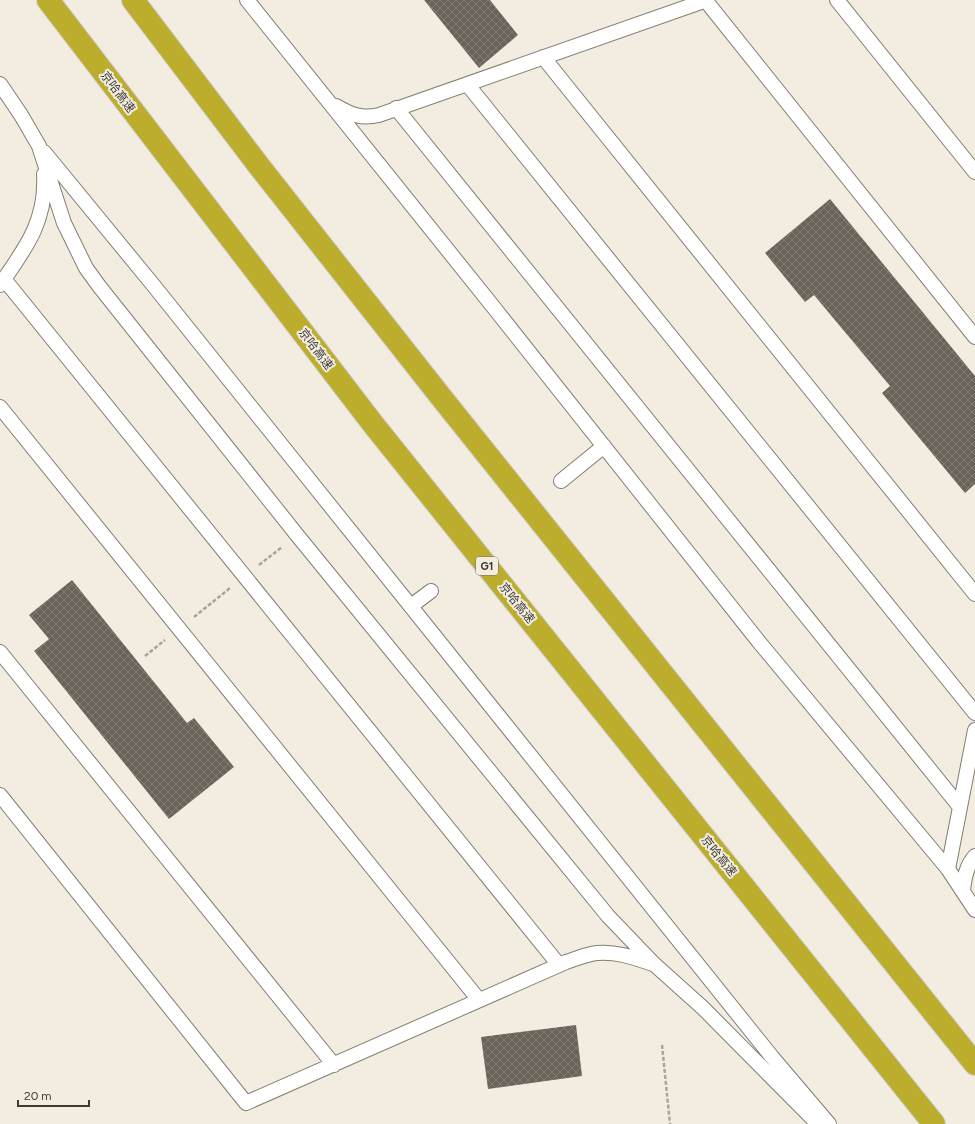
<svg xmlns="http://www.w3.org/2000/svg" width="975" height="1124" font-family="Figtree,'Noto Sans SC',sans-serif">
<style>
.building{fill:url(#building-cross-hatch)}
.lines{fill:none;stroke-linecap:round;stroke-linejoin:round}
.lane-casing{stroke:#837d73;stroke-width:16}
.highway-casing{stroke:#cdcccb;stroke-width:24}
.path{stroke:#a9a49b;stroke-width:2.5;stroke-dasharray:4 2;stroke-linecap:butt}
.lane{stroke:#fff;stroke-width:14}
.highway{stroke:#bcad2d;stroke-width:22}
.labels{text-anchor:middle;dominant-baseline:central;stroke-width:4;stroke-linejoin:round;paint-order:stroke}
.shield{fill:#f3ede1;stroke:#747069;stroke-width:1}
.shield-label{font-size:11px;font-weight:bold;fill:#3e3b36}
.street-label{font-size:12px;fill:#3e3b36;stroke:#f3ede1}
</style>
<defs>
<pattern id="building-cross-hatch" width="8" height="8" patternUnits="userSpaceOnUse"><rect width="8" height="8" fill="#6b635a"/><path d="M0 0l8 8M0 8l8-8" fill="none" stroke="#827b74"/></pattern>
</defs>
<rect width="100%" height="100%" fill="#f3ede1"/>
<path class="building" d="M424 0H490L518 35 479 68Z
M830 199 975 376V484L965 493 882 393 890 386 814 295 805 302 765 253Z
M72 580 187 723 194 718 234 767 169 819 34 651 49 639 29 615Z
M576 1025 582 1076 488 1089 481 1037Z"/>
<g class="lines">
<g class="lane-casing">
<path id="lane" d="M247 0 495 309 759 642 948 869 975 910
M837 0 975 172
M706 1 975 337
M543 57 975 594
M0 84 21 115 39 146 64 223 86 268 99 286 297 535 608 916 654 964 703 1008 818 1124
M467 84 975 713
M336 106C352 115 361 119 379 115L707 0
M396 108 960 807
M44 152 154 286 772 1057 829 1124
M4 279 559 965
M0 285C25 249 47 221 44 174
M0 407 479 1000
M561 481 604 446
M411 606 431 591
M0 652 334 1065
M0 795 246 1103 566 962C576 959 586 954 597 953 616 951 635 958 653 964
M948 869 975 730
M963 891C964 879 966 866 975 856"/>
</g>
<g class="highway-casing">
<path id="highway" d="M48 0 373 424 934 1124
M133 0 259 166 441 397 975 1064"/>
</g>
<path class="path" d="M259 565 282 547
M194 617 230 588
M145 656 165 640
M662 1045 670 1124"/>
<use href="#lane" class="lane"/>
<use href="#highway" class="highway"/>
</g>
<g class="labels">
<rect class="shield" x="476" y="557" width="22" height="18" rx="3"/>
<g class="shield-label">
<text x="487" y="566">G1</text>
</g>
<g class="street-label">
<text transform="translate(118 92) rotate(53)">京哈高速</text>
<text transform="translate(316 349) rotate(53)">京哈高速</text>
<text transform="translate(517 603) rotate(51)">京哈高速</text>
<text transform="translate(719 856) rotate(51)">京哈高速</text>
</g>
</g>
<path d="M18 1100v6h71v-6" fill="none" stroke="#3e3b36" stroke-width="2"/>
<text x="24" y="1100" font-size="12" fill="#3e3b36" stroke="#f3ede1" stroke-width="3" paint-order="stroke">20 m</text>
</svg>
